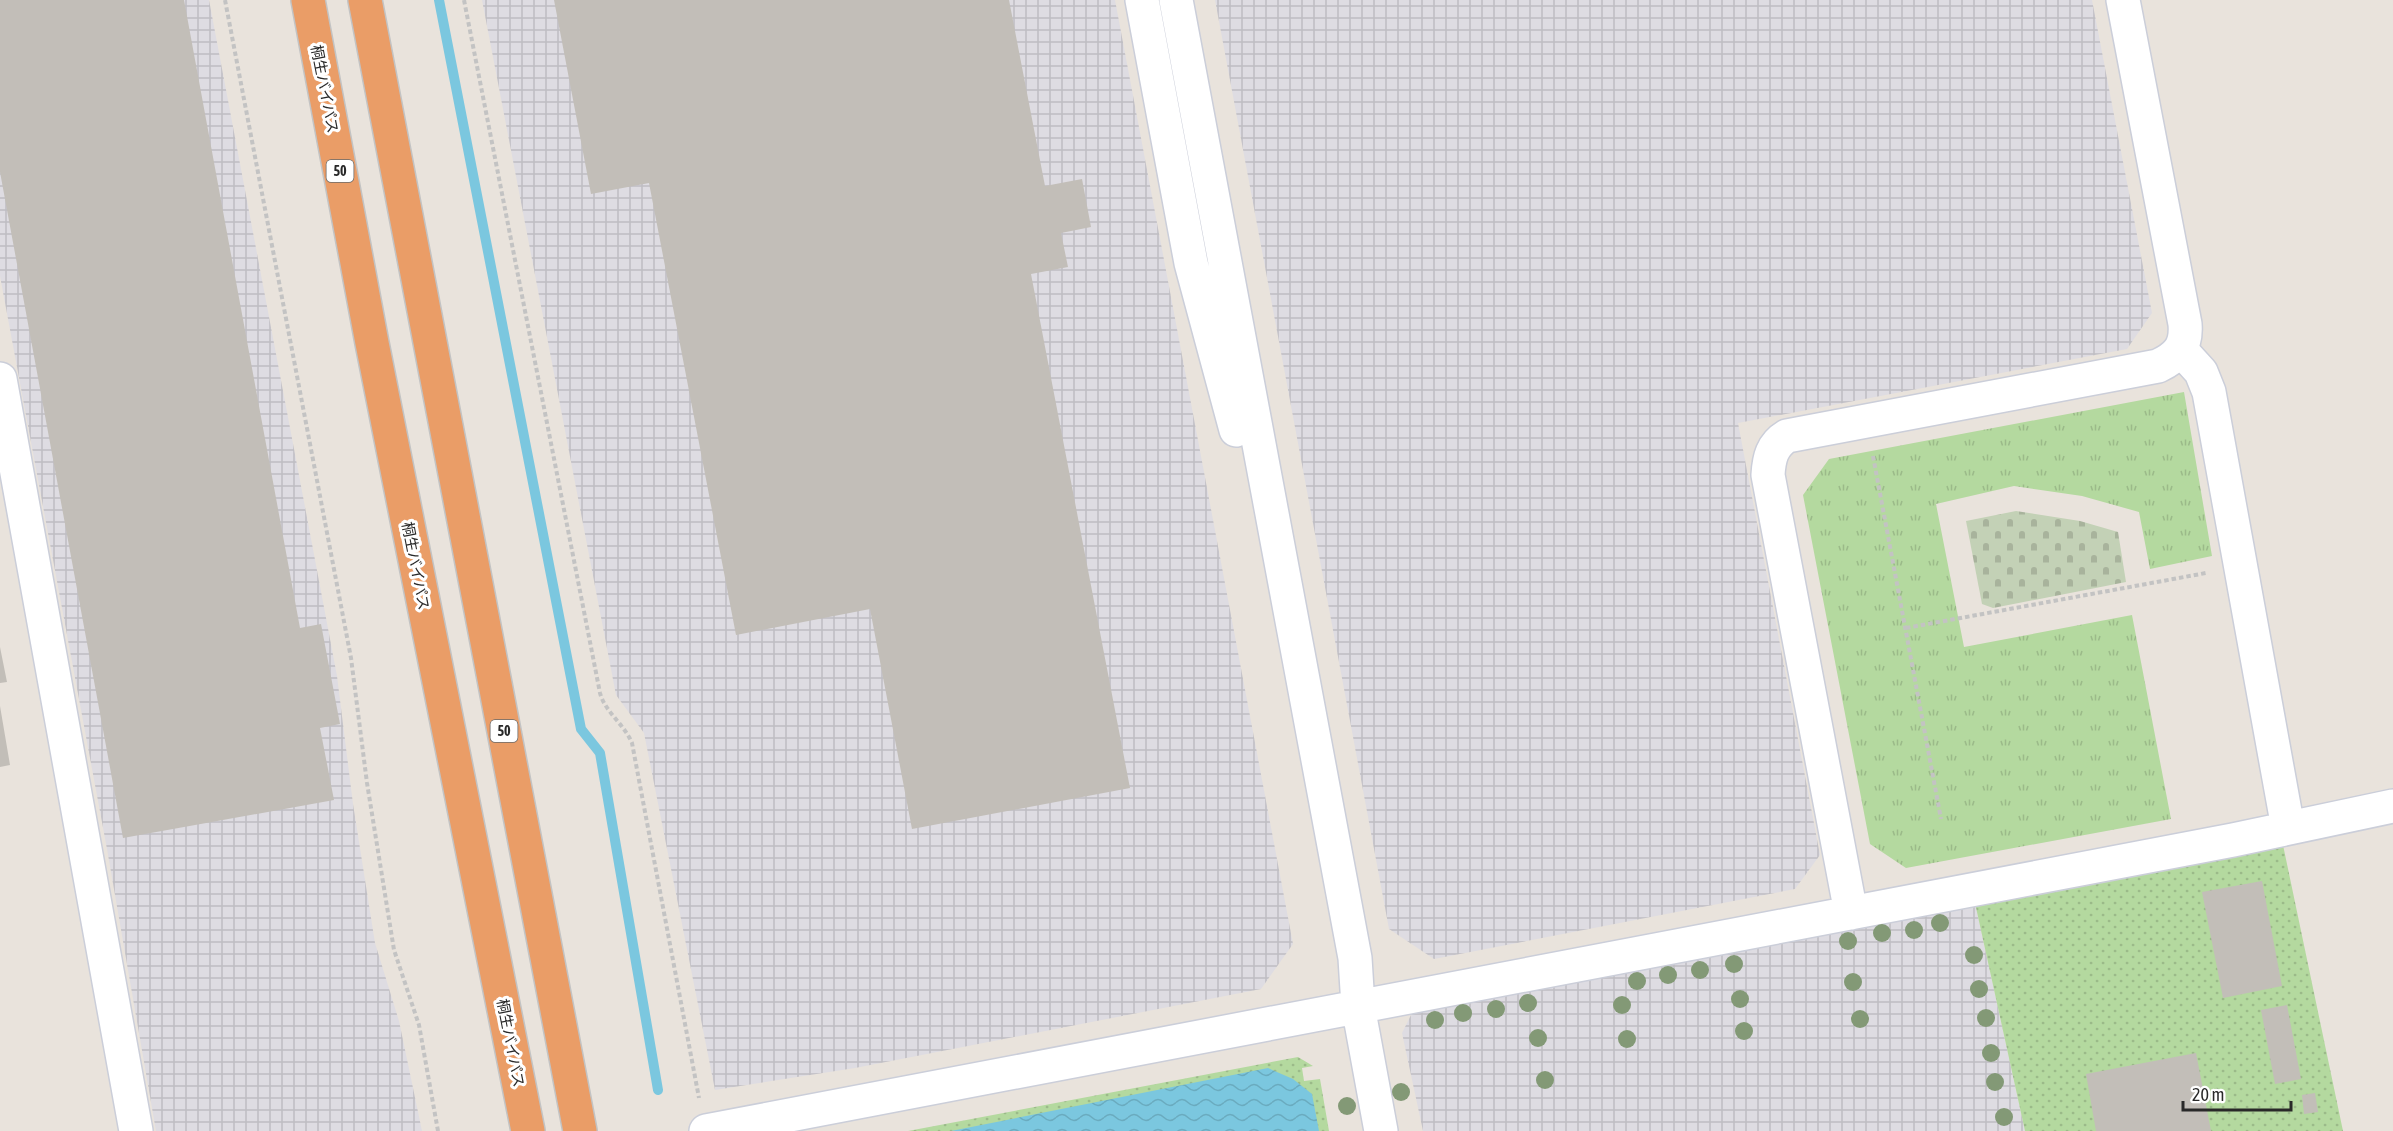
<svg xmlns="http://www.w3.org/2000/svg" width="2393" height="1131" font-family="'Asap Condensed','Noto Sans JP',sans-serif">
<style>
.industrial{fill:url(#industrial-grid)}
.grass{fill:url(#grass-dots)}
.cemetery{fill:url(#cemetery-stones)}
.park{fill:url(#park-tufts)}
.water{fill:url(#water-waves)}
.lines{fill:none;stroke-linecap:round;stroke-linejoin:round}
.stream{stroke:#7bc7df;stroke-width:10}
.building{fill:#c2beb8}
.minor-casing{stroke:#cbced9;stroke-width:36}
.highway-casing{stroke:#c3c3c3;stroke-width:36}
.path{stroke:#c3c3c3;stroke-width:4;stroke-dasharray:4.5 3;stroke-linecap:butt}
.minor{stroke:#fff;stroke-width:33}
.highway{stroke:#ea9d67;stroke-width:33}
.tree{fill:#839976}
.labels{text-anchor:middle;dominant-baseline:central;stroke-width:6;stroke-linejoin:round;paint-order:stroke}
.shield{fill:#fff;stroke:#696969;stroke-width:1.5}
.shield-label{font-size:14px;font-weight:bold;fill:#292929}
.street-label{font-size:15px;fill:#292929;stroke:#fff}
</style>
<defs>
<pattern id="industrial-grid" width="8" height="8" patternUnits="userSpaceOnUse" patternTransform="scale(1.5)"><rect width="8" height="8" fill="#dedce2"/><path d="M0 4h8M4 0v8" fill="none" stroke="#bebdc2"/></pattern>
<pattern id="grass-dots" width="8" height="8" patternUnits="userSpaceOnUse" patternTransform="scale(1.5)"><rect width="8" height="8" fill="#b4d99f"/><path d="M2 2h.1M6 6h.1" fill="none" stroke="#9bba89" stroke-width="1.8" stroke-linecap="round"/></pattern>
<pattern id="cemetery-stones" width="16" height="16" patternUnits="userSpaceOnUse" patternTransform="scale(1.5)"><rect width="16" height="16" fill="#c3d1b6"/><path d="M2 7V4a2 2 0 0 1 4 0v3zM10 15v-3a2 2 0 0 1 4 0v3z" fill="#a8b39c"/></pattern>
<pattern id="park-tufts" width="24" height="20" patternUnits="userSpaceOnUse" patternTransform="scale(1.5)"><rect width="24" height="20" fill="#b4d99f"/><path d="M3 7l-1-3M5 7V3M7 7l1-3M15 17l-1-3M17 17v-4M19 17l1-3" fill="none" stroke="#9bba89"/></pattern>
<pattern id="water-waves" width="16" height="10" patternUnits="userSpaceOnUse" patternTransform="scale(1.5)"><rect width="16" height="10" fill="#7bc7df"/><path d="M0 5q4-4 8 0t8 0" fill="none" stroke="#6aabbf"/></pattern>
</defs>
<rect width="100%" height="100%" fill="#e9e3dc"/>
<path class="industrial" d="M0 0H209L337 676 353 804 375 943 399 1021 422 1131H156L107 849 0 276Z
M482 0H1115L1293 944 1261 989 855 1068 715 1090 644 733 616 695Z
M1215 0H2092L2152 313 2127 349 1738 423 1820 855 1795 889 1434 959 1389 929Z
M1975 903 2025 1131H1423L1402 1033 1412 1013Z"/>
<path class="grass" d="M2283 845 2343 1131H2025L1975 903Z
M1298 1057 1313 1066 1302 1068 1304 1081 1320 1079 1329 1131H908Z"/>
<path class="cemetery" d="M2016 511 2080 521 2118 532 2126 582 1993 608 1982 604 1966 521Z"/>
<path class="park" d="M2184 392 2212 556 2150 569 2139 512 2082 496 2014 486 1936 504 1964 647 2132 615 2171 819 1906 868 1870 844 1803 495 1829 459Z"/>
<path class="water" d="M1268 1068 1293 1079 1312 1094 1319 1131H951Z"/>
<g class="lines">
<path class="stream" d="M439 0 581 729 600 753 658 1090"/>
</g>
<path class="building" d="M0 0H184L300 628 321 624 340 724 320 728 334 800 123 838 0 172Z
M554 0H1009L1045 186 1082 179 1091 227 1061 233 1068 267 1031 274 1130 788 912 829 870 609 736 635 649 183 591 194Z
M0 647 7 682 0 683Z
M0 706 10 765 0 767Z
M2262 881 2282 986 2223 998 2202 892Z
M2287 1005 2301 1079 2275 1084 2261 1010Z
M2196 1053 2211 1131H2096L2086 1074Z
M2315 1093 2318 1112 2304 1114 2302 1095Z"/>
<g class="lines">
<g class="minor-casing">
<path id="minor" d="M1142 0 1191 263 1236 430
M1176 0 1355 958 1358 1006 1381 1131
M2181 350 2201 372 2209 392 2288 828
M0 379 136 1131
M1851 913 1768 475C1769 458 1772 445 1787 436L2158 366C2177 357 2187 347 2185 324L2123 0
M706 1131 2233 840 2393 806"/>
</g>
<g class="highway-casing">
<path id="highway" d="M308 0 372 343 528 1131
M365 0 580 1131"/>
</g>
<path class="path" d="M225 0 351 658 367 783 394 950 419 1025 438 1131
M464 0 600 693C605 712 624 724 632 743L699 1098
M1873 456 1941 819
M1906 628 2206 573"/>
<use href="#minor" class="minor"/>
<use href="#highway" class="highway"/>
</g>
<g class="tree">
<circle cx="1940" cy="923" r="9"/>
<circle cx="1914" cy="930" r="9"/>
<circle cx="1882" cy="933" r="9"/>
<circle cx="1848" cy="941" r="9"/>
<circle cx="1974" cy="955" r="9"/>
<circle cx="1734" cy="964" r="9"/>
<circle cx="1700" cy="970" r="9"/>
<circle cx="1668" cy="975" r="9"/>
<circle cx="1637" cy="981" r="9"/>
<circle cx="1853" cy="982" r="9"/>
<circle cx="1979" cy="989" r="9"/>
<circle cx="1740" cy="999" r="9"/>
<circle cx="1528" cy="1003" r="9"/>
<circle cx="1622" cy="1005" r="9"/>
<circle cx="1496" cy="1009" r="9"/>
<circle cx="1463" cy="1013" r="9"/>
<circle cx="1986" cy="1018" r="9"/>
<circle cx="1860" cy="1019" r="9"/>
<circle cx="1435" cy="1020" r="9"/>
<circle cx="1744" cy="1031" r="9"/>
<circle cx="1538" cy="1038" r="9"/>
<circle cx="1627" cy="1039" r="9"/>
<circle cx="1991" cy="1053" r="9"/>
<circle cx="1545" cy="1080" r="9"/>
<circle cx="1995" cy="1082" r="9"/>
<circle cx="1401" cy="1092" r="9"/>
<circle cx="1347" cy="1106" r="9"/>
<circle cx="2004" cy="1117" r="9"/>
</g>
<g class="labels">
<g class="shield">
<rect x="326.5" y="160" width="27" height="22" rx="4.5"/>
<rect x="490.5" y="720" width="27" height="22" rx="4.5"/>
</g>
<g class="shield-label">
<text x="340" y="171">50</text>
<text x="504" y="731">50</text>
</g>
<g class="street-label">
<text transform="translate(325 89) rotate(79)">桐生バイパス</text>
<text transform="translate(416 566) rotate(79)">桐生バイパス</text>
<text transform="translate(511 1043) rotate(79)">桐生バイパス</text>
</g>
</g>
<path d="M2183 1101v9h108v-9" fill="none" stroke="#292929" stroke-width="3"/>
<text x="2192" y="1101" font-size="18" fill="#292929" stroke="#ffffff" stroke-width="4.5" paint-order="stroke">20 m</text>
</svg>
